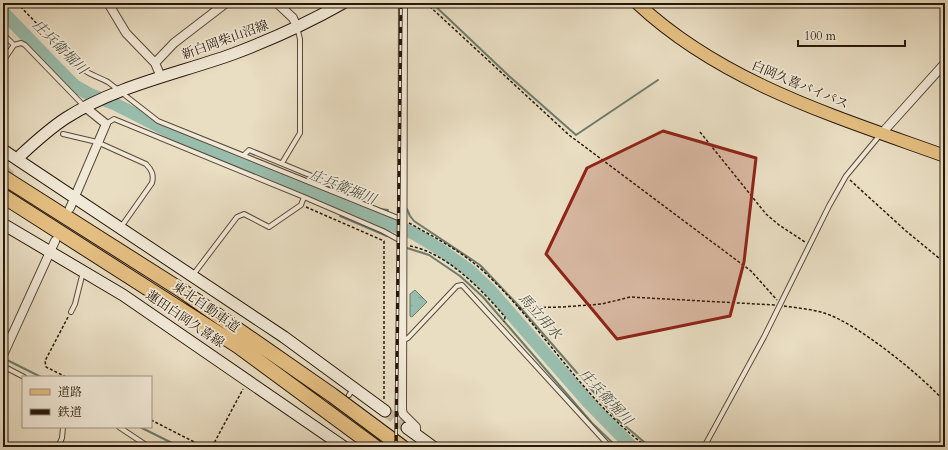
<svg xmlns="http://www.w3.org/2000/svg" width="948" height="450" font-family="Cardo,'Noto Serif JP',serif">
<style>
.water{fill:url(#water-ripples);stroke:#6b7b6b}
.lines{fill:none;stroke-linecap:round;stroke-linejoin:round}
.stream{stroke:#6b7b6b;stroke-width:2}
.river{stroke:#99bdac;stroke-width:13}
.secondary-tunnel{stroke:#c2b69d;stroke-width:11;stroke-dasharray:11 5.5;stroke-linecap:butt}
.lane-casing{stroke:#584938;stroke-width:6}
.street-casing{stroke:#584938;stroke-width:10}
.secondary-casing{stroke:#27180a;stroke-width:13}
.primary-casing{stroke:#27180a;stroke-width:14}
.highway-casing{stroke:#27180a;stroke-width:16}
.path{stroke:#27180a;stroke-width:1.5;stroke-dasharray:3 2;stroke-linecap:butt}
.lane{stroke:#f1e9d7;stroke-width:4}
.street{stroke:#f1e9d7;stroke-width:8}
.secondary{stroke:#f1e9d7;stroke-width:11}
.primary{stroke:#e4be81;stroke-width:12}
.highway{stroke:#e4be81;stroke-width:14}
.rail-casing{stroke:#27180a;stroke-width:3.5}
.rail{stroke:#f1e9d7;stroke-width:2;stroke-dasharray:6;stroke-linecap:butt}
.marked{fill:#8f2418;fill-opacity:0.2;stroke:#8f2418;stroke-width:3;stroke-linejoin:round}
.labels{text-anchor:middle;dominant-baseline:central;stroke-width:3.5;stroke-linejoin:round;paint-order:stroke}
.street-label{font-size:13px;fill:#27180a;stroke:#f1e9d7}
.water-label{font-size:14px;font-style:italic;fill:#4f5243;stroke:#f1e9d7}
</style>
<defs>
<pattern id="water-ripples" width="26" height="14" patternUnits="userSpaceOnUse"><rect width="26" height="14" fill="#99bdac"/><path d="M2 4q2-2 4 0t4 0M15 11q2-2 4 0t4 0" fill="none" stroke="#84a293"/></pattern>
</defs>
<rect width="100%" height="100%" fill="#e9ddc2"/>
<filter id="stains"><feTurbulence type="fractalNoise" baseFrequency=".005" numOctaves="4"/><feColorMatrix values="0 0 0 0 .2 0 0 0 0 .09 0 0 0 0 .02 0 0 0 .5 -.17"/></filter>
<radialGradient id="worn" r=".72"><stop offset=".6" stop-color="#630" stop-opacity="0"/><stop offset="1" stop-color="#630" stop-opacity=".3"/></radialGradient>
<path class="water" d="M415 290 427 302 412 317 410 316V294Z"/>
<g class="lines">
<path class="stream" d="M432 3 509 76 576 135 658 80
M316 181 368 204
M380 209 388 210
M407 209 410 216 414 221 480 265 518 305 618 420 650 447
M340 216 387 236
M407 248 429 255 460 276 483 297 592 423 617 447
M3 358 41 377
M140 427 180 447"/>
<path class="river" d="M3 12 56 67 75 86 89 94 115 104 176 135 348 208 413 233 438 248 469 270 490 290 588 402 632 447"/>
<path class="secondary-tunnel" d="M3 177 21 155
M385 411 407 428"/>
<g class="lane-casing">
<path id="lane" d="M3 34 14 45 3 61
M14 45 21 43 25 45 85 107
M76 64C88 75 95 75 108 82L158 121 403 220
M106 124 114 119 304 197 383 231 403 242
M63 134 97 142 146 164C152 170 154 175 152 183L121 227
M244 155 249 150 312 176V183
M282 163 300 133V39L297 27
M193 275 237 217 244 214 269 227 301 205 304 197
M71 312 75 304 83 272
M402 341 408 338 457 286 462 285 610 447
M3 366 24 377
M349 395 353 389
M119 427 149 447
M58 447 62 438 63 427
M704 447 764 337 829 206 846 176 880 135"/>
</g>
<g class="street-casing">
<path id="street" d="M108 3 126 33 155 63 161 77
M277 3 293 18 297 27
M403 3 402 410 403 414 416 427V434
M155 63 174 43 226 3
M882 133 945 63
M70 208 106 124 85 107
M3 355 55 241"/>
</g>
<g class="secondary-casing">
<path id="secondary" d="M3 150 284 337 385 411
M21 155C35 142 49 129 66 118 116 86 177 74 233 54 270 40 308 23 343 3
M3 224 123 295 344 447
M407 428 433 447"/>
</g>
<g class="primary-casing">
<path id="primary" d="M637 3C722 83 837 117 945 156"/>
</g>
<g class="highway-casing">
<path id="highway" d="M3 177 181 290 332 395 402 447
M3 196 238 346 375 447"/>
</g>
<path class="path" d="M17 3 72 60
M426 3 569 135 751 271 777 300
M700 132 766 214 779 225 805 242
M850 180 906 231 945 263
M306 207 384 241V399
M409 223C434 237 459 250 481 269 541 323 581 398 647 447
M410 246C447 253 482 290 505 317L504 322
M784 306C797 308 811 309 824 313 857 323 922 376 945 402
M518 308 562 307 602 304 630 297 775 305
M66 377 46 367 45 361 68 317
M151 420 204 447
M154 444 160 447
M212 447 243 389"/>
<use href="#lane" class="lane"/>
<use href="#street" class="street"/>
<use href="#secondary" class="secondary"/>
<use href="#primary" class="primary"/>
<use href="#highway" class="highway"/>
<g class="rail-casing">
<path id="rail" d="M396 447 401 3"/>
</g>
<use href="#rail" class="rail"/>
</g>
<path class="marked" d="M663 131 756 158 744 262 730 316 617 339 546 254 587 168Z"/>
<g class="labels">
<g class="street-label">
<text transform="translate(225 40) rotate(-20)">新白岡柴山沼線</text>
<text transform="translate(800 85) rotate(23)">白岡久喜バイパス</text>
<text transform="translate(206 307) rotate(35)">東北自動車道</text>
<text transform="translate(185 319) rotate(34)">蓮田白岡久喜線</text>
</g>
<g class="water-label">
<text transform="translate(60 47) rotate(45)">庄兵衛堀川</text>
<text transform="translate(343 187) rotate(22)">庄兵衛堀川</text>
<text transform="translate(540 316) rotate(48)">馬立用水</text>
<text transform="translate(606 397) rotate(47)">庄兵衛堀川</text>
</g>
</g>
<rect width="948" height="450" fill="none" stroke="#e9ddc2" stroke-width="16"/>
<rect x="4" y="4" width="940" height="442" fill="none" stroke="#27180a" stroke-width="2"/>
<rect x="8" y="8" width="932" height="434" fill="none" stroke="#27180a"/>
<rect x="22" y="376" width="130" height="52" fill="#f1e9d7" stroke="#a09585"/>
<rect x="30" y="389" width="20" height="6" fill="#e4be81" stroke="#a09585"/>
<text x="58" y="396" font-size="12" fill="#27180a">道路</text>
<rect x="30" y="409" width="20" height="6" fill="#27180a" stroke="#a09585"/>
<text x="58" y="416" font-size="12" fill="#27180a">鉄道</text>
<path d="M798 40v6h107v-6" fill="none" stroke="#27180a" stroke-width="2"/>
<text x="804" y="40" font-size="12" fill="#27180a" stroke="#f1e9d7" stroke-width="3" paint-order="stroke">100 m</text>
<rect width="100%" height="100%" filter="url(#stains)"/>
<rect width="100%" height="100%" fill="url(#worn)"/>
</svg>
